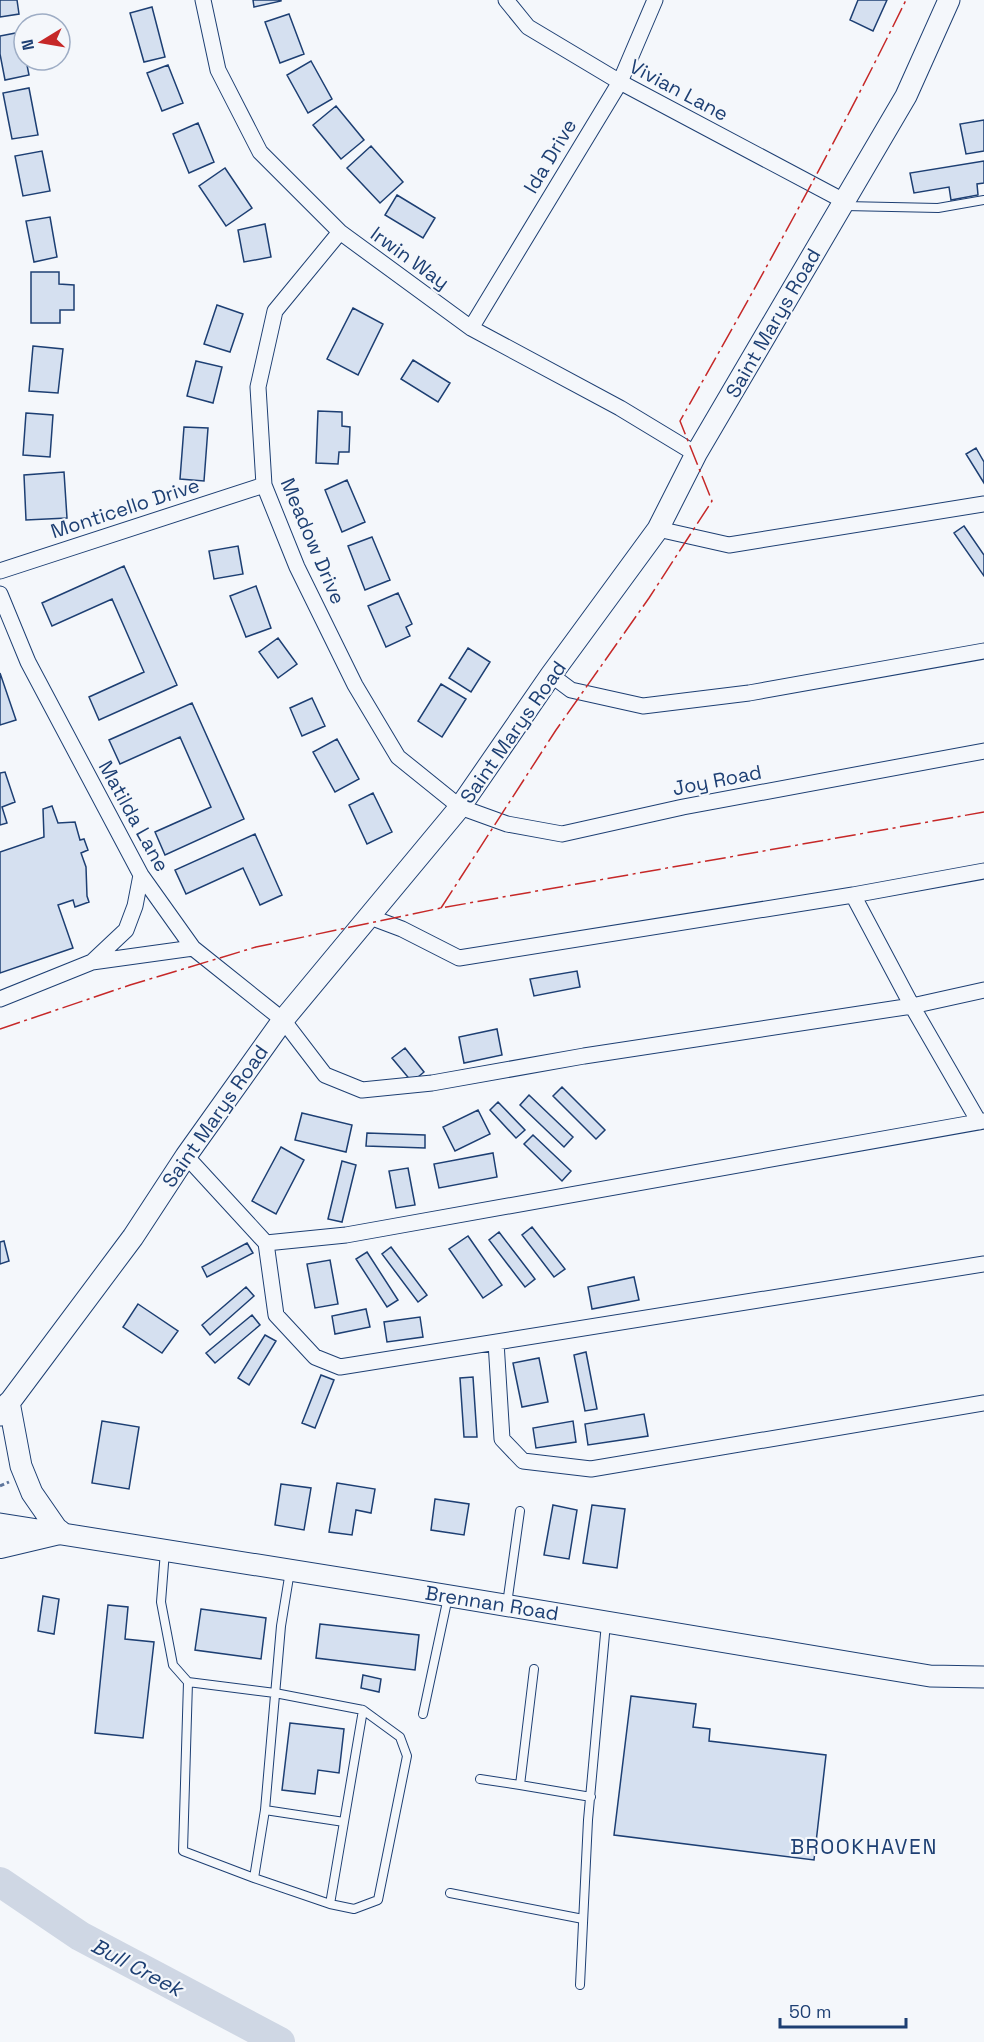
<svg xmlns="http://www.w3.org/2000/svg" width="984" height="2042" font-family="'Space Grotesk',sans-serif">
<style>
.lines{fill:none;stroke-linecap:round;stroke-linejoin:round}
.river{stroke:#cfd7e4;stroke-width:30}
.building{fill:#d5e0f0;stroke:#1d3f73;stroke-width:1.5}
.lane-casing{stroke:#1d3f73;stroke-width:10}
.street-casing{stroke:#1d3f73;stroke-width:17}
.secondary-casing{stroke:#1d3f73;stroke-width:23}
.primary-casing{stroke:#1d3f73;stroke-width:26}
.path{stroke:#5e769c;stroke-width:3;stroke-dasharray:4.5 3;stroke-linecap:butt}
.lane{stroke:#f4f7fb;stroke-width:8}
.street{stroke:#f4f7fb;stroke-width:15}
.secondary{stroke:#f4f7fb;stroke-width:21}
.primary{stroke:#f4f7fb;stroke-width:24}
.power{stroke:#c62828;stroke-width:1.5;stroke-dasharray:21 4.5 3 4.5;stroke-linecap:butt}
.labels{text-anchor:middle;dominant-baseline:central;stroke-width:4.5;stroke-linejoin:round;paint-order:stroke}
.street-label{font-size:20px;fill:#1d3f73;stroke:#f4f7fb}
.neighbourhood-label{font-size:21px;letter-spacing:1.5px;fill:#1d3f73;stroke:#f4f7fb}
.water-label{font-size:21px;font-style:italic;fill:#1d3f73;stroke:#f4f7fb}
</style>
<rect width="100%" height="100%" fill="#f4f7fb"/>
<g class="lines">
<path class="river" d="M0 1882 80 1936 280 2042"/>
</g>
<path class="building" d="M0 0H17L19 14 0 17Z
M253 0H281V1L254 7Z
M858 0H887L873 31 850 20Z
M152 7 165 57 144 62 130 13Z
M289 14 304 54 280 63 265 22Z
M21 32 24 60H26L29 75 5 80 0 54V36Z
M311 61 332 99 308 113 287 75Z
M168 65 183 103 162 111 147 73Z
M29 88 38 135 12 139 3 93Z
M336 106 364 140 341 159 313 125Z
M984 120V151L966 154 960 124Z
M198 123 214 162 189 173 173 134Z
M371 146 403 182 380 203 347 168Z
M42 151 50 191 23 196 15 156Z
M984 161V183L977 184 978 195 951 200 949 187 914 193 910 173Z
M225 168 252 208 226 226 199 186Z
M397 195 435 218 423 238 385 215Z
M50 217 57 257 34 262 26 221Z
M265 224 271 257 244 262 238 230Z
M31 272H59V284L74 285V310H60V323H31Z
M217 305 243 314 230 352 204 344Z
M353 308 383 324 358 375 327 359Z
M33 346 63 349 58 393 29 391Z
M413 360 450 383 438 402 401 379Z
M196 361 222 367 213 403 187 396Z
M318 411 342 412V426L350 427 349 452H339L338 464 316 463Z
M26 413 53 415 50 457 23 455Z
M184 427 208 428 204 481 180 479Z
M976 448 984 462V483L966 454Z
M64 472 67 518 26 520 24 475Z
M347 480 365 522 342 532 325 490Z
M964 526 984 555V576L954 533Z
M372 537 390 580 365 590 348 546Z
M238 546 243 574 214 579 209 551Z
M124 566 177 685 99 720 89 697 144 672 112 599 52 626 42 603Z
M256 586 271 628 246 637 230 596Z
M398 593 412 624 406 627 410 636 386 647 368 606Z
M278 638 297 664 278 678 259 652Z
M468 648 490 662 471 692 449 678Z
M0 673 16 720 0 725Z
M441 684 466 699 442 737 418 721Z
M312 698 325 726 302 736 290 708Z
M192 703 244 819 165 855 155 832 211 807 180 737 120 764 109 740Z
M337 739 359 779 335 792 313 752Z
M5 772 15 802 2 807 7 823 0 825V773Z
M373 793 392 832 367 844 349 805Z
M52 806 58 823 75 822 80 840 84 839 88 850 81 853 86 867 87 896 89 902 75 907 73 900 58 905 73 948 0 973V852L44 837 43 809Z
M255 834 282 895 260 905 243 868 186 894 175 870Z
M577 971 580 987 534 996 530 979Z
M497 1029 502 1055 464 1063 459 1037Z
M405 1048 424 1072 412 1082 392 1058Z
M562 1087 605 1130 596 1139 553 1096Z
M529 1095 573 1137 564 1147 520 1105Z
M498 1102 525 1130 516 1138 490 1110Z
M478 1110 490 1134 455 1151 443 1127Z
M302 1113 352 1125 346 1152 295 1140Z
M367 1133 425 1135V1148L366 1146Z
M533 1135 571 1171 562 1181 524 1144Z
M281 1147 304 1160 276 1214 252 1201Z
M493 1153 497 1177 439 1188 434 1164Z
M342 1161 356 1165 342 1222 328 1219Z
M408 1168 415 1205 396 1208 389 1171Z
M532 1227 565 1269 554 1277 522 1235Z
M499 1232 535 1279 525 1287 489 1240Z
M468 1236 502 1285 483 1298 449 1249Z
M4 1241 9 1261 0 1264V1242Z
M247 1243 253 1253 207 1277 202 1267Z
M391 1247 427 1295 418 1302 382 1254Z
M367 1252 398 1300 387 1307 356 1259Z
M330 1260 338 1304 315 1308 307 1264Z
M634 1277 639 1300 592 1309 588 1287Z
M246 1287 254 1296 210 1335 202 1325Z
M138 1304 178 1331 162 1353 123 1327Z
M366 1309 370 1327 335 1334 332 1316Z
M252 1315 260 1325 215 1363 206 1353Z
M420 1317 423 1337 387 1342 384 1322Z
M265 1335 276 1341 249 1385 238 1378Z
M586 1352 597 1409 585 1411 574 1355Z
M539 1358 548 1402 522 1407 513 1363Z
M321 1375 334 1380 315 1428 302 1423Z
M473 1377 477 1437H464L460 1378Z
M644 1414 648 1436 588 1445 585 1424Z
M102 1421 139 1427 129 1489 92 1483Z
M573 1421 576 1442 536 1448 533 1428Z
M337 1483 375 1489 371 1513 356 1510 352 1535 329 1532Z
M281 1484 311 1488 304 1530 275 1525Z
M435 1499 469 1504 464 1535 431 1530Z
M553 1505 577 1510 569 1559 544 1555Z
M592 1505 625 1509 617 1568 583 1563Z
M43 1596 59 1599 54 1634 38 1631Z
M108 1605 128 1607 125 1639 154 1642 143 1738 95 1733Z
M201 1609 266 1618 261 1659 195 1650Z
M320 1624 419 1635 415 1670 316 1658Z
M363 1675 381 1679 379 1692 361 1688Z
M631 1696 696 1704 693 1727 710 1729 709 1741 826 1755 814 1860 614 1835Z
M290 1723 344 1729 339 1773 318 1770 315 1794 282 1790Z"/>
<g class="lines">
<g class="lane-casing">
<path id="lane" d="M845 206 938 208 984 200
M165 1551 161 1602 173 1665 188 1682 275 1693 363 1710 344 1822 265 1810 254 1878 183 1851 188 1682
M507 1604 520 1511
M534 1669 520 1785 591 1797
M423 1714 448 1597
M480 1779 520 1785
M265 1810 281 1626 290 1571
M254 1878 330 1904 354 1909 378 1900 407 1756 400 1737 363 1710
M450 1893 583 1919
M330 1904 344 1822
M580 1985 588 1820 606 1623"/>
</g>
<g class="street-casing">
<path id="street" d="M203 0 218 70 260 152 340 232 471 328 620 408 696 454
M506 0 528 27 620 82 844 201
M340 232 275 311 258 387 264 485 297 567 355 685 398 757 460 807 507 824 562 834 683 807 984 751
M471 328 620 82 655 0
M658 529 729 545 984 504
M0 571 264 485
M0 594 28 662 141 875 193 948 283 1020 325 1075 362 1090 432 1083 584 1056 912 1006 853 895 984 871
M551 675 571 690 643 706 749 693 984 651
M370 917 402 929 459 958 853 895
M92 962 193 948
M0 999 92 962 126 930 135 906 141 875
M979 1122 912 1006 984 990
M186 1156 266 1243 346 1235 984 1121
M266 1243 276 1315 315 1357 340 1367 984 1264
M496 1342 502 1439 523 1461 591 1469 984 1403"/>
</g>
<g class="secondary-casing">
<path id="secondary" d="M9 1402 21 1466 32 1493 59 1532
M0 1415 133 1237 186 1156 283 1020 460 807 551 675 658 529 696 454 906 96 949 0
M0 1524 408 1589 930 1676 984 1677"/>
</g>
<g class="primary-casing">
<path id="primary" d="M0 1546 59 1532"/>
</g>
<path class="path" d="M0 1486 9 1482"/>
<use href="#lane" class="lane"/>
<use href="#street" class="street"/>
<use href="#secondary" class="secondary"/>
<use href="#primary" class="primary"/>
<path class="power" d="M441 908 556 730 649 598 712 501 680 421C759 282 836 143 906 0
M0 1029 130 985 256 947 441 908 984 812"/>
</g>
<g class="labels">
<g class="street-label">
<text transform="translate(679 90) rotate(28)">Vivian Lane</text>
<text transform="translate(550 156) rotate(-59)">Ida Drive</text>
<text transform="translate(410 258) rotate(36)">Irwin Way</text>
<text transform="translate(773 323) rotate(-60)">Saint Marys Road</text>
<text transform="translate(125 508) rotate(-18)">Monticello Drive</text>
<text transform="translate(313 541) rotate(67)">Meadow Drive</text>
<text transform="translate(513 732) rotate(-55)">Saint Marys Road</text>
<text transform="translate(717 780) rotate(-11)">Joy Road</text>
<text transform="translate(134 816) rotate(61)">Matilda Lane</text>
<text transform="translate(215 1116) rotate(-55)">Saint Marys Road</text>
<text transform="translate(492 1603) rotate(9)">Brennan Road</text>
</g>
<g class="neighbourhood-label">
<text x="864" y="1846">BROOKHAVEN</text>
</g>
<g class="water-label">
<text transform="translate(137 1967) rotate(28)">Bull Creek</text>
</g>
</g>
<g transform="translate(42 42) rotate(259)"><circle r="28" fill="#f4f7fb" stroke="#9eadc5" stroke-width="1.5"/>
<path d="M0-4.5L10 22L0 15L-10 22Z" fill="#c62828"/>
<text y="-9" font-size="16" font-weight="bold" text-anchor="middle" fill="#1d3f73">N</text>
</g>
<path d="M780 2018v9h126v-9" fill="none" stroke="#1d3f73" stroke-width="3"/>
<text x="789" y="2018" font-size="18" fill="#1d3f73" stroke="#f4f7fb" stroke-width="4.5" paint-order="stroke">50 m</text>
</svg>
